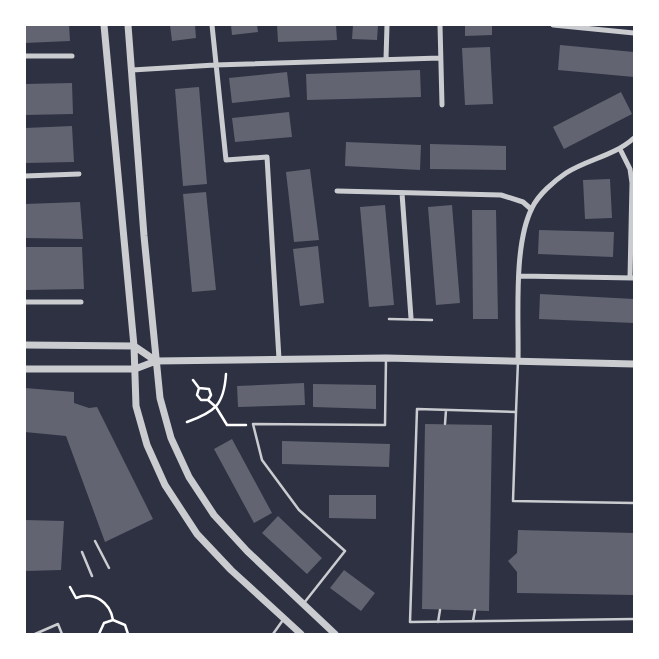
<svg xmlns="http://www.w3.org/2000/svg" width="659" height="659" font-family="'DM Sans',sans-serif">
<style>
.building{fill:#626471}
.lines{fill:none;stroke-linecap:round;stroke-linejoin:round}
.path{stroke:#fff;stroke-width:2.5}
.service{stroke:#caccd0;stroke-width:2.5}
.minor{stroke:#caccd0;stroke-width:5}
.tertiary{stroke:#caccd0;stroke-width:7}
</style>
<rect width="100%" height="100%" fill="#2d3142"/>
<path class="building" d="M25 25H69L70 41 25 43Z
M170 25H195L196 38 172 41Z
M231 25H257L258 32 232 35Z
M277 25H336L337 40 278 42Z
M353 25H378L377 40 352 39Z
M465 25H492V35L465 36Z
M560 45 634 52V77L558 70Z
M490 47 493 104 465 105 462 48Z
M420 70 421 97 307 100 306 74Z
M287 72 290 97 232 103 229 78Z
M72 83 73 114 25 115V84Z
M199 87 207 184 183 186 175 89Z
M621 92 632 114 564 149 553 127Z
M289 112 292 137 235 142 232 118Z
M72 126 74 162 25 163V128Z
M346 142 421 145 420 170 345 166Z
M430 144 506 146V170L430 169Z
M310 169 319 240 294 242 286 172Z
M610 179 612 218 585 219 583 180Z
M206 192 216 290 192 292 183 194Z
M80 202 83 239 25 238V204Z
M385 205 394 305 369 307 360 207Z
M452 205 460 303 436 305 428 207Z
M472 210H496L498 319H473Z
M539 230 614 232 613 257 538 254Z
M318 246 324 303 300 306 293 249Z
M25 247H82L84 289 25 290Z
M540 294 634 299V323L539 319Z
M304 383 305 405 238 407 237 386Z
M313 384 376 385V409L313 407Z
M25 388 74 392V403L89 408 97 407 153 519 105 542 66 436 25 432Z
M425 424 492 425 489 611 422 609Z
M232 439 272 513 254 523 214 449Z
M282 441 390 444 389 467 282 464Z
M329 495H376V519L329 518Z
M278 516 322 558 307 574 262 533Z
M25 520 64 521 61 570 25 571Z
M518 530 634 533V595L517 593V572L508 561 517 553Z
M344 570 375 593 361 611 330 588Z"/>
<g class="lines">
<path class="path" d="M193 380 199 388 197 395 201 400H208L216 407 227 425H246
M199 388 209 389 211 395 208 400
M187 422C215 412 224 405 226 374
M70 587 76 598C94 591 110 602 113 620
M99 634 104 623 113 620 125 625 128 634"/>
<path class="service" d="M389 319 432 320
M518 361 516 412 417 409 410 622 634 619
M516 412 513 501 634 503
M445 424 446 410
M95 541 109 568
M82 552 92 576
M304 603 345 551 299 510 262 460 253 424 385 425 386 358
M473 621 475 610
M438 622 440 610
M35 634 58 624 62 634
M273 634 283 620"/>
<path class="minor" d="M212 25 226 160 267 157 279 359
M440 25 442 105
M553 25 634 33
M25 56H72
M386 59 387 25
M132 70 215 65 440 58
M620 149 630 169 632 183 630 278
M25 176 79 174
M337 191 501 195 523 202 531 209
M402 193 411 318
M520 276 634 278
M25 302H81
M518 361C519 319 513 245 532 208 538 195 554 181 566 173 588 159 614 156 634 138"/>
<path class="tertiary" d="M104 25 134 346 136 406 147 445 165 485 197 534 231 570 301 634
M128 25 144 236 160 398 171 438 189 477 214 515 247 551 335 634
M25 345 134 346 156 361
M25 369H135L156 361 386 358 634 364"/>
</g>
<rect width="659" height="659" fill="none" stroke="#ffffff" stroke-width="52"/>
</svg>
